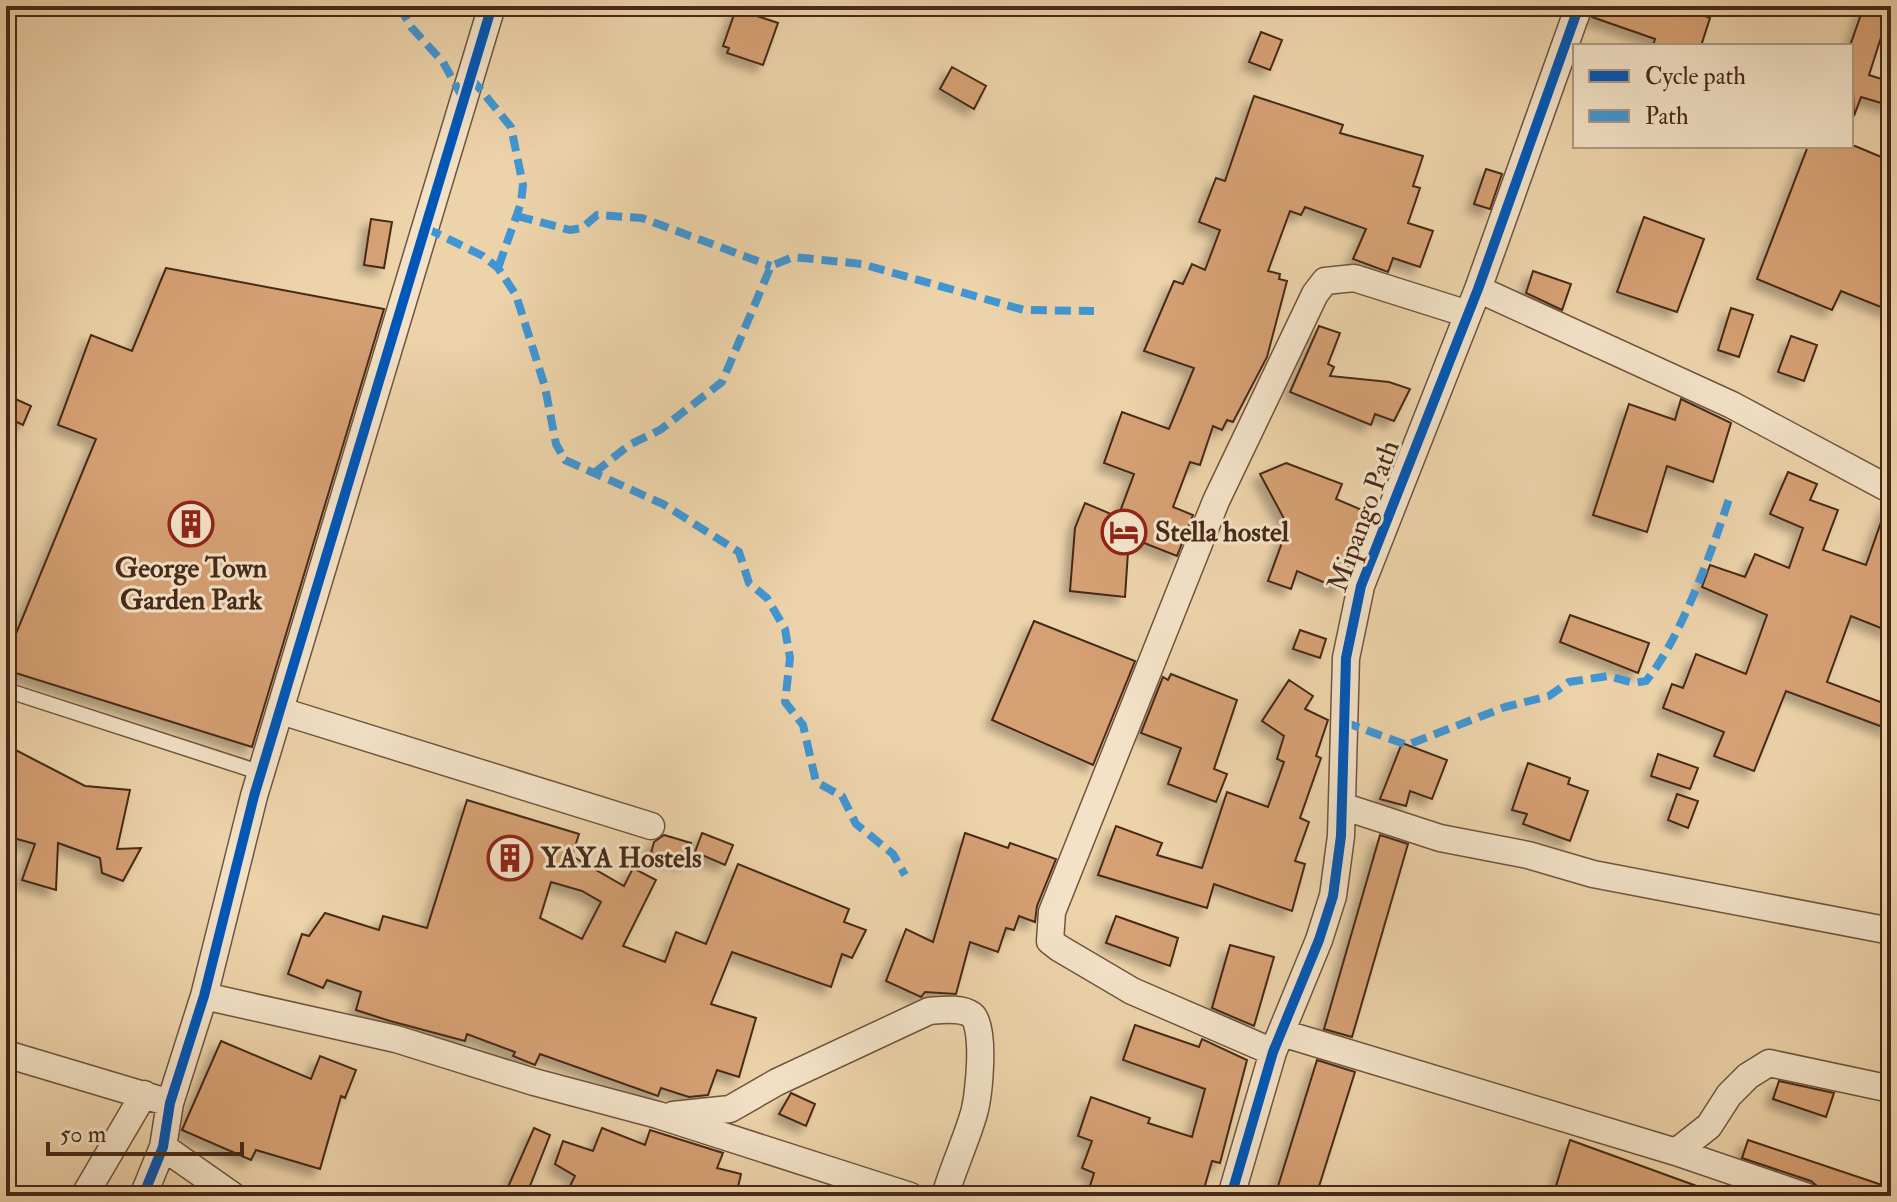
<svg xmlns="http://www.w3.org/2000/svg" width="1897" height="1202" font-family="'IM FELL Double Pica',serif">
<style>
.building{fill:#d5a073;stroke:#472918;stroke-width:2;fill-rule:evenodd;filter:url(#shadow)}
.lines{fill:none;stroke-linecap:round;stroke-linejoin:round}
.lane-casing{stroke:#70543c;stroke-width:17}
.street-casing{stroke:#70543c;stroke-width:29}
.lane{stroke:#f3e2c8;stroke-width:14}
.street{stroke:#f3e2c8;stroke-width:26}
.quiet{stroke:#4096d4;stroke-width:8;stroke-dasharray:16 8;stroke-linecap:butt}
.cycleway-casing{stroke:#f3e2c8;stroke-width:15}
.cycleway{stroke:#0057b8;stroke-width:10}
.labels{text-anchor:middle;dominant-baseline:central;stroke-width:6;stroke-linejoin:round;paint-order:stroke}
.street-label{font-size:28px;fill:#472918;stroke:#f3e2c8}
.poi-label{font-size:28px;font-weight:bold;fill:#472918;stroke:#f3e2c8;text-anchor:start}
</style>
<defs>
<filter id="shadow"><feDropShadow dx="-7" dy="7" stdDeviation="4" flood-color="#0004"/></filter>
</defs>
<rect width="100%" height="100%" fill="#edd3aa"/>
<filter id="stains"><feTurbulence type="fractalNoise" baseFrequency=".0025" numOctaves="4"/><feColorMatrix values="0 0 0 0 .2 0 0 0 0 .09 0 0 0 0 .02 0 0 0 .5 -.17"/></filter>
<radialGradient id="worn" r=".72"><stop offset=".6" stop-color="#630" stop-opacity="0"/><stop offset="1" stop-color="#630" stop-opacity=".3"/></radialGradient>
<path class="building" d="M1595 6H1699L1697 13 1710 18 1701 46H1653L1655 39 1592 17Z
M1864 6H1891L1869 75 1891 82V106L1861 97 1854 116 1851 43Z
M736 9 778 23 763 65 727 53 729 48 723 46Z
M1261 32 1282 40 1270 70 1249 62Z
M952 67 986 86 974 109 940 89Z
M1254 96 1343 125 1340 133 1423 156 1413 186 1420 188 1408 223 1433 231 1420 267 1393 258 1388 272 1353 259 1366 229 1305 207 1301 215 1290 211 1268 271 1280 274 1279 279 1287 281 1267 357 1233 422 1227 420 1222 430 1213 426 1200 465 1190 462 1173 507 1193 515 1177 556 1129 537 1125 597 1070 591 1075 528 1085 503 1118 517 1134 474 1104 463 1122 412 1169 429 1194 368 1144 351 1174 281 1183 284 1192 264 1205 270 1220 230 1199 222 1216 178 1225 181Z
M1808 146H1855L1891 161V311L1841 291 1832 310 1757 279Z
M1486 169 1502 174 1490 209 1474 204Z
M1644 217 1704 239 1677 312 1617 292Z
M371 219 392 222 384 268 364 265Z
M166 268 384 309 252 747 6 670V658L96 439 58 425 91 335 132 351Z
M1533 271 1571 284 1562 310 1526 293Z
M1731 308 1753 315 1739 357 1718 350Z
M1319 326 1340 333 1328 364 1334 367 1330 376 1389 382 1410 389 1394 421 1375 414 1371 425 1290 392Z
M1791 336 1817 345 1804 381 1778 372Z
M11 397 31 406 23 425 6 417Z
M1681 399 1731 423 1713 482 1667 466 1647 532 1593 515 1629 404 1675 420Z
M1286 463 1342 484 1336 499 1369 513 1340 589 1297 571 1291 589 1268 581 1288 526 1260 474Z
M1788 472 1817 484 1810 500 1838 510 1823 550 1866 565 1887 505 1891 506V632L1851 616 1827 682 1891 706V730L1786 691 1754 771 1714 756 1724 732 1663 708 1672 684 1683 688 1696 654 1746 674 1767 615 1702 587 1710 565 1745 577 1755 554 1789 568 1803 528 1770 514Z
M1570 615 1649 643 1638 673 1560 642Z
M1034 621 1135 661 1093 765 992 720Z
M1300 630 1326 639 1320 658 1293 649Z
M1171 674 1237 700 1214 769 1227 774 1216 802 1168 784 1181 748 1141 733 1163 677 1168 680Z
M1289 680 1313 696 1305 709 1328 720 1316 756 1321 758 1300 818 1309 822 1295 861 1305 864 1292 911 1214 884 1207 908 1098 875 1116 826 1162 843 1157 855 1202 868 1227 792 1268 807 1284 762 1277 759 1284 736 1262 721Z
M1402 743 1447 760 1432 799 1410 791 1406 806 1380 799Z
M6 745 85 786 130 790 117 849 141 848 123 881 102 873 100 858 58 843 56 890 22 880 35 844 6 836Z
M1658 754 1698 768 1690 789 1651 776Z
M1528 763 1570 778 1568 784 1588 791 1570 841 1523 824 1527 814 1512 810Z
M1677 794 1698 801 1688 828 1668 820Z
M467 800 579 834 572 856 624 886 633 868 656 880 623 946 665 962 676 932 706 944 738 864 849 909 844 922 866 930 852 958 842 954 831 987 732 952 711 1004 756 1018 739 1077 717 1070 708 1095 689 1097 661 1088 658 1096 540 1054 535 1065 513 1056 515 1052 467 1034 465 1041 390 1021 356 1010 361 992 327 980 323 988 288 974 302 934 309 936 325 913 379 930 383 916 427 928ZM551 882 582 891 601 902 582 939 540 918Z
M702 833 733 845 725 865 695 852Z
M965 833 1008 848 1010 843 1056 859 1037 906 1035 922 1019 916 1014 930 1006 928 998 952 970 942 956 994 925 992 921 997 886 981 906 929 933 942Z
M664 835 691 843 685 863 651 853 654 842Z
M1380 835 1408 844 1352 1037 1324 1029Z
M1116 916 1178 938 1170 966 1106 943Z
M1230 945 1274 957 1254 1026 1212 1008Z
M1135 1025 1199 1047 1202 1039 1247 1060 1220 1163 1212 1161 1202 1196H1087L1094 1173 1082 1168 1092 1141 1078 1136 1091 1097 1150 1118 1148 1123 1192 1137 1205 1089 1123 1060Z
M221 1041 311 1079 320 1056 356 1070 345 1098 341 1096 320 1169 256 1150 251 1160 182 1130Z
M1317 1060 1355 1072 1316 1196H1275Z
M1779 1081 1834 1093 1826 1117 1773 1099Z
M791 1093 815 1104 806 1126 779 1114Z
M534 1128 550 1135 526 1196H504Z
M602 1128 645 1145 650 1130 723 1153 717 1168 741 1174 736 1196H565L575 1176 555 1164 563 1141 593 1151Z
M1570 1140 1716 1193V1196H1553Z
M1748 1140 1891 1188V1196H1821L1817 1186 1811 1181 1742 1158Z"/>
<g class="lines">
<g class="lane-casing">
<path id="lane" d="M6 690 262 773"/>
</g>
<g class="street-casing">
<path id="street" d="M1478 289 1732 405 1891 490
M281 711 651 826
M1342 806 1440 838 1528 855 1593 874 1891 931
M204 996 396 1039 534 1082 658 1115 910 1196
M1282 1033 1676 1152 1805 1196
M1273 1052 1132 991 1059 948 1050 941 1052 912 1216 501 1315 294 1325 281 1354 278 1468 314
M6 1054 170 1103
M673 1115 730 1109 777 1082 929 1011C942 1010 961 1007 972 1015 986 1027 979 1095 974 1113 966 1141 953 1168 945 1196
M163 1147 233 1196
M1676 1152 1709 1126 1729 1095 1748 1076 1769 1063 1891 1089
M84 1196 144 1094
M143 1196 163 1147 170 1103 204 996 254 796 492 6
M1231 1196 1273 1052 1319 940 1333 896 1341 836 1346 658 1361 586 1478 289 1579 6"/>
</g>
<use href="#lane" class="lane"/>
<use href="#street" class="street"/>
<path class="quiet" d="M399 6 411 27 443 62 464 100
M471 78 511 127 523 185 521 203 498 268
M517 216 570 230 582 228 597 215 642 218 771 266
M426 228 483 256 498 268 516 295 545 387 556 444 565 460 663 504 739 552 749 583 767 598 785 629 790 658 785 702 803 725 816 782 842 796 856 824 893 854 905 875
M594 473 629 445 660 430 722 382 771 266 793 257 862 264 1024 310 1094 311
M1344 722 1407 745 1505 707 1549 696 1569 682 1608 676 1634 683 1646 681C1680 640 1712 551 1729 499"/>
<g class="cycleway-casing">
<path id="cycleway" d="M143 1196 163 1147 170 1103 204 996 254 796 492 6
M1231 1196 1273 1052 1319 940 1333 896 1341 836 1346 658 1361 586 1478 289 1579 6"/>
</g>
<use href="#cycleway" class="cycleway"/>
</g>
<defs>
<g id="building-ring" transform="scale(2.3)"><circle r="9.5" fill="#f3e2c8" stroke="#8f2418" stroke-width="1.5"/><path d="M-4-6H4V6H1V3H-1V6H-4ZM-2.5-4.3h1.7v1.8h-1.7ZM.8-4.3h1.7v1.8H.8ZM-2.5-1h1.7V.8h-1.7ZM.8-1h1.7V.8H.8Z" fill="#8f2418"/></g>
<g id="hotel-ring" transform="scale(2.3)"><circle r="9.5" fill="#f3e2c8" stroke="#8f2418" stroke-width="1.5"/><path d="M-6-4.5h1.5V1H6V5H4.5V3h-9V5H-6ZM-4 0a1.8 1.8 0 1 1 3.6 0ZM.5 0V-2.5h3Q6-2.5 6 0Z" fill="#8f2418"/></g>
</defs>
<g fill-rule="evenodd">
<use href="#building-ring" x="191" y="524"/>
<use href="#hotel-ring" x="1124" y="532"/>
<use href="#building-ring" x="510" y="858"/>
</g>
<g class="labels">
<g class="street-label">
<text transform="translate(1364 516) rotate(-70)">Mipango Path</text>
</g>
<g class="poi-label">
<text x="1155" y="532">Stella hostel</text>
<text x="191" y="568" text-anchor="middle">George Town<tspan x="191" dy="32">Garden Park</tspan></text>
<text x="541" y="858">YAYA Hostels</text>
</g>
</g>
<rect width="1897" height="1202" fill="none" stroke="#edd3aa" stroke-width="32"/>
<rect x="8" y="8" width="1881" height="1186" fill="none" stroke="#472918" stroke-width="4"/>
<rect x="16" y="16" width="1865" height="1170" fill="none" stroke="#472918" stroke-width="2"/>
<rect x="1573" y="44" width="280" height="104" fill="#f3e2c8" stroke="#ae9882" stroke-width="2"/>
<rect x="1589" y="70" width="40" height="12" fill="#0057b8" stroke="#ae9882" stroke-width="2"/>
<text x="1645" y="84" font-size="24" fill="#472918">Cycle path</text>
<rect x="1589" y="110" width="40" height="12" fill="#4096d4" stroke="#ae9882" stroke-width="2"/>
<text x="1645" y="124" font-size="24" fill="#472918">Path</text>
<path d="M48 1142v12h194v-12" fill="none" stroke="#472918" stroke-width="4"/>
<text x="60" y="1142" font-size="24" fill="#472918" stroke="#f3e2c8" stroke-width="6" paint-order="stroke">50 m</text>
<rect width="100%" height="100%" filter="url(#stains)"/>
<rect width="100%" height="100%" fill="url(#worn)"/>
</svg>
